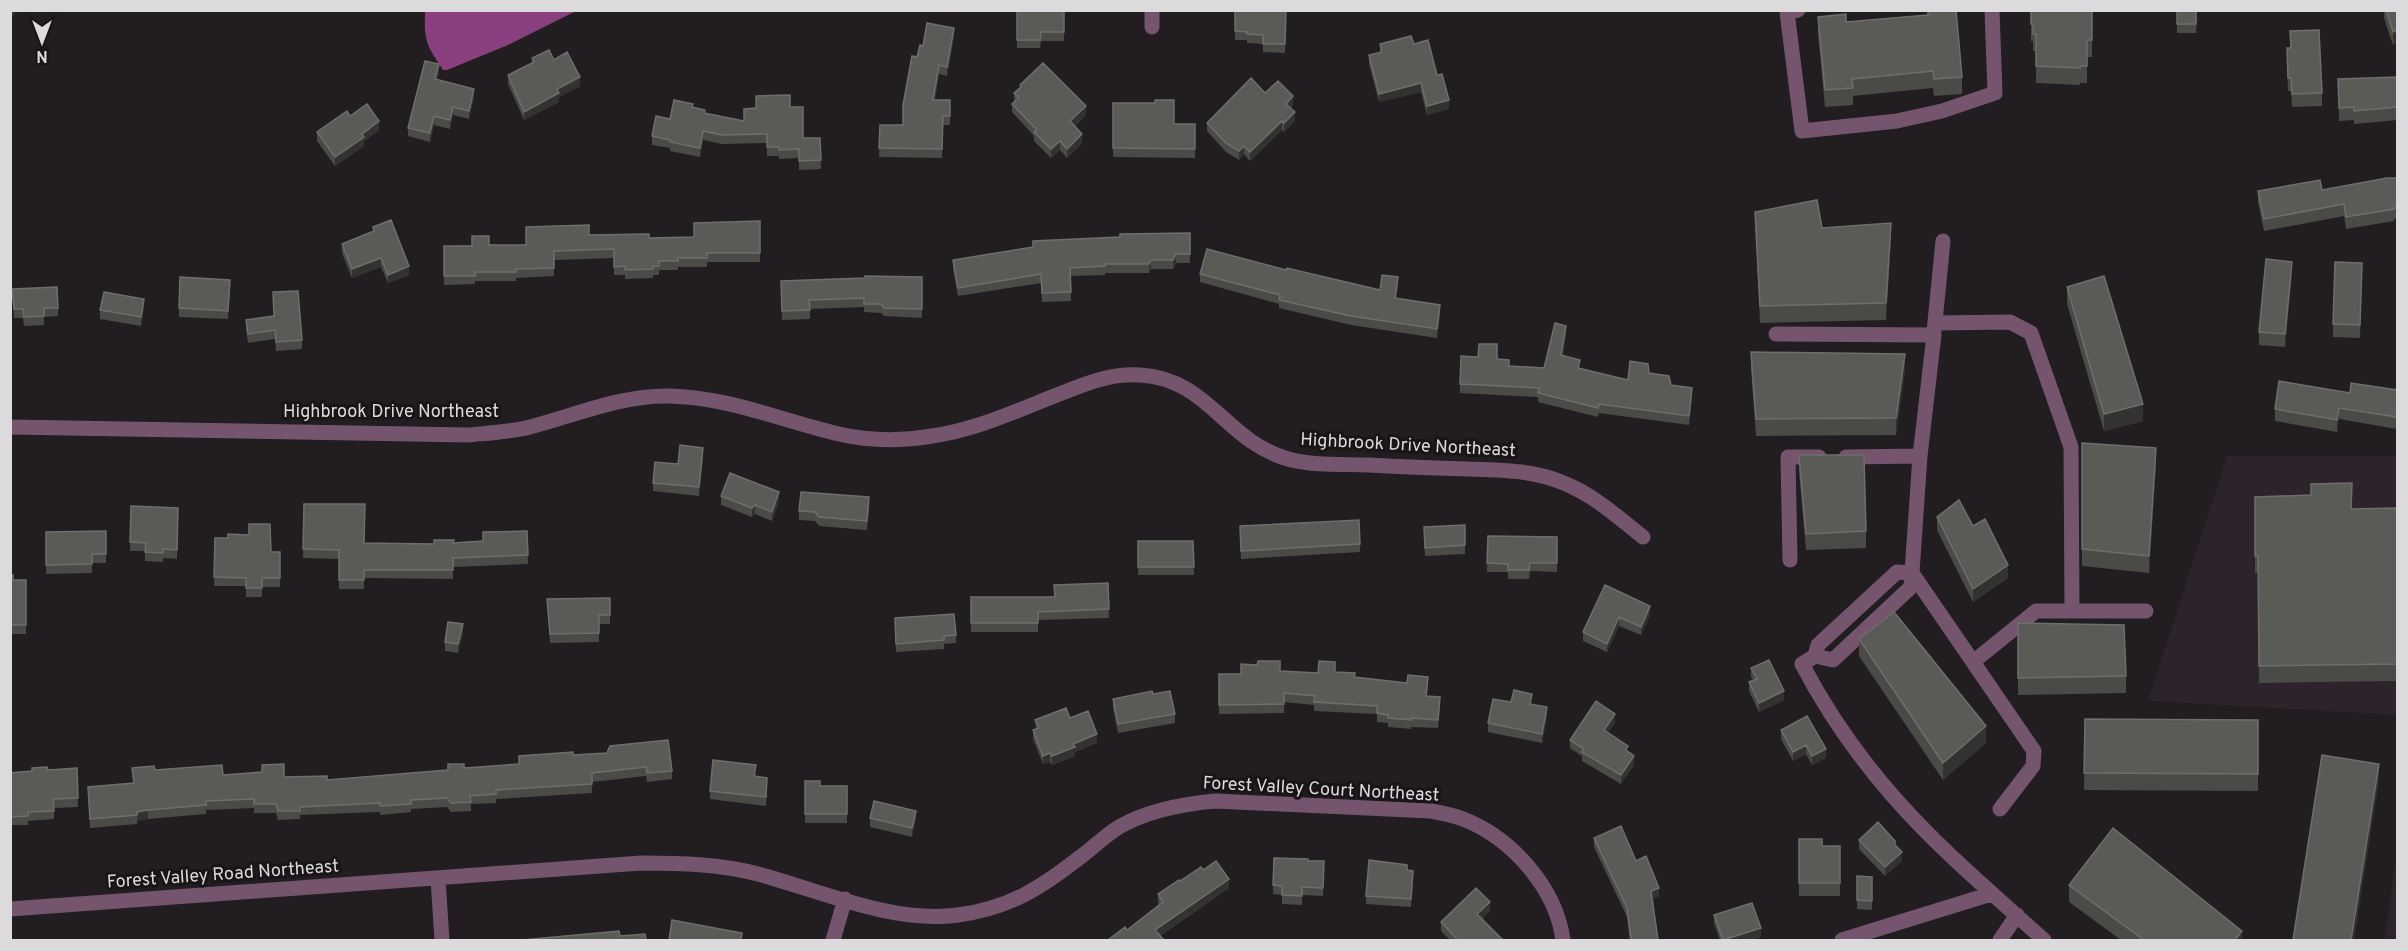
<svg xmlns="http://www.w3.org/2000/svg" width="2408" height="951" font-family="Overpass,sans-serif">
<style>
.built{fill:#2d232b}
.water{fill:#8a407e}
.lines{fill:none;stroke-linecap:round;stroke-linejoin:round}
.minor{stroke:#75546e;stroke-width:15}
.wall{fill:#4a4b46}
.shaded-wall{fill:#333230}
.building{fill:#5a5a57;stroke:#6e6e6c;stroke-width:1.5}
.labels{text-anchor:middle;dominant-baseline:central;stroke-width:6;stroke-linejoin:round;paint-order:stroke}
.street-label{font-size:18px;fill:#dddadd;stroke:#181417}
</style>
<rect width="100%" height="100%" fill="#211d20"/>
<path class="built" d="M2227 456H2397V715L2148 701Z
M2397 847V940H2385Z"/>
<path class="water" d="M425 11V10L576 11 508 45 447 70H443C426 44 424 42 425 11Z"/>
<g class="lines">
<path class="minor" d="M1152 10V27
M1798 10 1787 12 1802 131 1897 121 1942 111 1995 93 1992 10
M1935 323 2010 322 2031 333 2071 447 2072 611
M1934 332 1943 241
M1776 334 1934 335 1920 456
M10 427 468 435C489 433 510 432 530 427 576 415 621 395 669 396 728 397 783 421 839 434 869 441 902 441 932 436 977 430 1020 409 1062 393 1087 383 1112 373 1140 375 1209 379 1225 441 1288 459 1314 466 1342 464 1369 465 1402 467 1435 468 1468 469 1502 470 1535 470 1566 484 1595 496 1619 518 1643 537
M1846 457 1920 456 1911 587 1833 660 1815 656 1802 664C1826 710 1858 756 1892 795 1938 848 1993 894 2044 940
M1790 560 1788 457H1819
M1912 573 2034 751 2033 766 2000 809
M1815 656 1818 645 1897 572 1912 573
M1973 662 2036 611H2146
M438 879 442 940
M10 909 641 863C681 863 720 864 758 874 821 891 893 924 958 915 1011 908 1042 887 1083 855 1095 846 1107 834 1119 827 1148 810 1183 804 1215 801L1431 811C1442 813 1453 815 1463 819 1512 838 1556 888 1563 940
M833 940 845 899
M1842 940 1991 894
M2000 940 2017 915"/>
</g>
<path class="wall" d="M1017 10H1064V41H1041L1040 48H1017Z
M1235 10H1286L1285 53 1263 52V44L1247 43V40H1235Z
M1928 10 1962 77V94L1934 96 1933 88 1853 96V105L1825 107 1818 34V17L1846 22 1928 15Z
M2031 10H2092V57H2087V83H2080V85L2036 83V51H2033V41H2031Z
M2177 10H2197L2196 33H2177Z
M2384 10H2397L2393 45 2384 18Z
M2290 31 2322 93V106L2292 107 2291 91H2288L2287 61V48H2290Z
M954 37 947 76 939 74 935 100H950V125H943L942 158 879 157 880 125H903L917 57 923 46Z
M1380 44H1414L1437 75 1449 109 1427 115 1421 92 1379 102 1369 64V55L1380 52Z
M532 58 554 60 580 86 559 97V102L524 120 508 84V75L532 63Z
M439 73 437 80 474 98 469 119 453 115 450 129 434 125 430 142 408 136V128Z
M2397 77V120L2354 124V120L2339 121 2338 79Z
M1020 85 1086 115 1075 126 1082 143 1067 158 1060 150 1051 158 1034 141V136L1012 112V104L1014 102V93L1020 88Z
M1265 93 1293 105 1290 108 1295 121 1284 132 1282 130 1250 161 1244 154 1239 160 1226 152 1207 131V123Z
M1113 103 1174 124H1195V158L1113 157Z
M693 107 705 113 744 121 790 107 803 138H820L821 169 799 170V158L779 159V156H767V143L722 144 703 140 700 157 670 151V148L652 145V136L670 119Z
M350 116 379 130 364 141V146L335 166 317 141V132Z
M2397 178V219H2394V221L2346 229 2344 216 2264 231 2258 203V191L2322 190Z
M1755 212 1822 228 1891 240 1886 320 1760 323Z
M760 221V262H707V267H678V270H659V275H653V278L625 279V275H614V258L554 260V276L516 278V281H475V284L444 285V246L526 245 589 235 649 238 694 237Z
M373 227 409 275 388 283 381 267 352 278 342 253V244L373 232Z
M1190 233V263H1176L1173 269H1151L1149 273H1105V275L1071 276V301L1042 302 1041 283 958 296 953 269V260L1120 237Z
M2362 263 2360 338 2333 337V324Z
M1200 274 1380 290 1398 286 1396 298 1440 314 1437 338 1351 325 1279 308V304L1200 282Z
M2292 274 2285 347 2259 345V332Z
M922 277V318L884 316 881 313 864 312V307L810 309V319L782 320 781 281Z
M2067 287 2143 421 2104 431 2067 304Z
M230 288 228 319 179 317V308Z
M12 289 58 308V316L44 317V325L24 326 23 318H14Z
M273 292 302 340V349L276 351 275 339 248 343 246 329V320L274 316Z
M144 308 141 326 100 319V310Z
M1566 334 1563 355 1580 368 1628 380 1649 373 1692 397 1689 425 1599 413 1598 417 1538 402V397L1460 393V384L1497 359 1509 366 1544 368Z
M1751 352 1905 371 1896 435 1756 436 1751 369Z
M2397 390V429L2339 419 2337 432 2275 421V409L2350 393Z
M2082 443 2156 465 2149 573 2082 566Z
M1799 455 1866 531V548L1806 550 1799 472Z
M703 456 699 496 653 491V483L678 464Z
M721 496 779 501 772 521 755 514 752 517 721 505Z
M2255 497 2352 500V509L2397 508V681L2259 683 2258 573H2255Z
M304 504 364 543 434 544 483 541 527 531 528 564 453 567V579L364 578V589H339V559L303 558Z
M131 506 178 508 177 559 163 558V562L145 561V551H130Z
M869 506 867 530 819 526 815 521 799 520V511Z
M1937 517 1973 526 2008 578 1973 602 1937 530Z
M1465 525V554L1425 556 1424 536Z
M1240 526 1360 544V552L1241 559Z
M106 531V563H92V573L46 574V532Z
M1488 536 1557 537V572L1530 571 1529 579H1508V572H1487Z
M215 538 271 552H280V587H262V597H246V586H214Z
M1138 541H1193L1194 575H1138Z
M10 575 13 580H26V634H11L10 656Z
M1108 583 1109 618 1038 620V632H971V597H1055Z
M1605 585 1650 615 1641 635 1619 626 1607 652 1583 641V632Z
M610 598V624H599V642L550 643 547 599Z
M895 618 956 635V643L944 644V649L896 652Z
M2018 623 2126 676V693L2018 695Z
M463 633 458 653 445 651V642Z
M1859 639 1986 743 1943 780 1859 656Z
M1751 668 1784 700 1759 712 1749 691V682L1753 680 1751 677Z
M1280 671 1318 673 1335 672 1354 677 1428 686 1427 696 1440 706 1438 728 1411 727V729L1388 727V723L1377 722V714L1314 711V705L1284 702V713L1219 714V674H1241Z
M1153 694 1175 714V723L1118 733 1113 708V699Z
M1511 702 1531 704 1547 716 1542 743 1488 732V723Z
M1070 718 1097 743 1075 752V756L1052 765 1050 762 1043 764 1033 739V730L1036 729 1035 720Z
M2085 719 2258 720V791L2084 790Z
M1615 723 1608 732 1628 752 1634 765 1621 784 1582 761V756L1570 748V740Z
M1781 730 1826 758 1812 765 1806 754 1793 761 1781 739Z
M573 755 672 771V779L647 782 646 776 592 782V793L496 799V803L471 804V811L451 812 447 807 411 809V812L380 815V812L300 815V819L278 820 276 813H254V808L206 810V814L148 819 137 821V824L90 828 88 787 133 783 132 768 223 775 284 777 327 780 448 770V764L464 768 519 764V756Z
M77 768 78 807 54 808V819L28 821V825H10V773Z
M756 774 755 777 767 787 766 806 710 799V791Z
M805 781 820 786H847V823H805Z
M870 818 916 820 912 837 870 827Z
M1594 838 1636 861 1659 896 1653 899 1658 940H1630L1627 917 1594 847Z
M1799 839 1822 846H1840V896H1799Z
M1859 840 1902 861 1885 876 1859 849Z
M1274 858 1324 861 1323 896 1302 895V905L1282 904V895L1273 894Z
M1203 870 1229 888 1160 936 1127 930 1159 905 1158 903V894Z
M1407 870 1413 880 1411 907 1366 904V896Z
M1857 876 1872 877V910L1857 909Z
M2069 885 2242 940H2121L2069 902Z
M1490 911 1482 919 1502 940H1450L1441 931V922Z
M1714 915 1761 937 1751 940H1720L1714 923Z"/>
<path class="shaded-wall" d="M10 10H15V15L10 16Z
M954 28V37L947 76V67Z
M2397 30V43L2393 45V32Z
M439 64V73L435 88V79Z
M939 65V74L933 108V100Z
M580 77V86L559 97V102L524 120V112L557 89Z
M1421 83V92L1379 102V94Z
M474 89V98L469 119V111Z
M1293 96V105L1286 112V104Z
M1449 100V109L1427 115V106Z
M1086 106V115L1070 130V121Z
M453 107V115L450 129V120Z
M1295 112V121L1284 132V123Z
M434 116V125L430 142V133Z
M379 121V130L364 141V146L335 166V157L362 134Z
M1282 121V130L1250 161V152Z
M703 131V140L700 157V148Z
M1082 134V143L1067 158V149Z
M1060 141V150L1051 158V149Z
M1244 146V154L1239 160V151Z
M1891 223V240L1886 320V303Z
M1176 254V263L1173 269V260Z
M381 258V267L352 278V269Z
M1151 260V269L1149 273V264Z
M2292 262V274L2285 347V334Z
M409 266V275L388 283V275Z
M1398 277V286L1395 307V298Z
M144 299V308L141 326V317Z
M1440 305V314L1437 338V329Z
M1566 326V334L1561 364V355Z
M1905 354V371L1896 435V418Z
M1692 388V397L1689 425V416Z
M2143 404V421L2104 431V414Z
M2339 408V419L2337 432V420Z
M703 448V456L699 496V487Z
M2156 448V465L2149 573V556Z
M779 492V501L772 521V512Z
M755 505V514L752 517V508Z
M2008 565V578L1973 602V589Z
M1650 606V615L1641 635V627Z
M1619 617V626L1607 652V644Z
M463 624V633L458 653V644Z
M1784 691V700L1759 712V703Z
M1547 707V716L1542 743V734Z
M1615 714V723L1604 739V730Z
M1986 726V743L1943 780V763Z
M1097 734V743L1075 752V756L1052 765V756L1073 744Z
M1806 745V754L1793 761V752Z
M1826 749V758L1812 765V756Z
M1050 753V762L1043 764V756Z
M1634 756V765L1621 784V775Z
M2379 764V781L2354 940H2351Z
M148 810V819L137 821V812Z
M916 811V820L912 837V828Z
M1902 852V861L1885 876V867Z
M1229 879V888L1155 939V930Z
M1659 888V896L1651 900V891Z
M1490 902V911L1477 923V914Z
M1761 928V937L1751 940H1724Z
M2242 931V940H2235Z"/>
<path class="building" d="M1017 10H1064V32H1041L1040 40H1017Z
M1235 10H1286L1285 44H1263V35L1247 34V32L1235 31Z
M1928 10H1956L1962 77 1934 79 1933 71 1852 79 1853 88 1825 90 1818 17 1846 14V22L1928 15Z
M2031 10H2092V40H2087V66H2080V68L2036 66V34H2033V24H2031Z
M2177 10H2196V24H2177Z
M2386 10H2397V30L2393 32Z
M927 23 954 28 947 67 939 65 933 100H950V116H943L942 149 879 148 880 125H903V105L912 56 917 57 920 45 923 46Z
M2319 30 2322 93 2292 94 2291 78H2288L2287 48H2291L2290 31Z
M1411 36 1414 44 1428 40 1437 75 1442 74 1449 100 1427 106 1421 83 1379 94 1369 55 1382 52 1380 44Z
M549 50 554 60 567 52 580 77 557 89 559 93 524 112 508 75 534 62 532 58Z
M425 61 439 64 435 79 474 89 469 111 453 107 450 120 434 116 430 133 408 128Z
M1043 63 1086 106 1070 121 1082 134 1067 149 1060 141 1051 149 1034 132 1037 130 1012 104 1019 98 1014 93 1021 87 1020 85Z
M2397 77V107L2354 111V107L2339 108 2338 79Z
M1251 78 1265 93 1278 81 1293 96 1286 104 1295 112 1284 123 1282 121 1250 152 1244 146 1239 151 1226 143 1207 123Z
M790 95V107H803V138H820L821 160 799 161V149L779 150V147H767V134L722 135 703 131 700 148 670 142V140L652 136 656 116 670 119 674 100 693 104 692 107 705 110 704 113 744 121V109L756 108V96Z
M1155 100H1174V124H1195V149L1113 148V103H1155Z
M367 104 379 121 362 134 364 137 335 157 317 132 347 111 350 116Z
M2387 178H2397V207L2394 208V209L2346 217 2344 204 2264 219 2258 191 2320 180 2322 190Z
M1817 200 1822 228 1891 223 1886 303 1760 306 1755 212Z
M391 220 409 266 388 275 381 258 352 269 342 244 374 231 373 227Z
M760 221V253H707V258H678V261H659V266H653V269L625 270V266L614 267V249L554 251V268L516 269V272H475V276H444V246H472V236H489V245H526V227L589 225V235L649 234V238L694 237V223Z
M1190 233V254H1176L1173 260H1151L1149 264H1105V266L1070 268 1071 292 1042 293 1041 274 958 288 953 260 1033 247V241L1120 237V234Z
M1207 249 1286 270 1287 268 1380 290 1382 275 1398 277 1395 298 1440 305 1437 329 1351 316 1279 300 1280 295 1200 274Z
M2266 259 2292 262 2285 334 2259 332Z
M2335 262 2362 263 2360 325 2333 324Z
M865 276 922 277V309L884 308 881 304H864V298L809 300 810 310 782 311 781 281 865 278Z
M2104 276 2143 404 2104 414 2067 287Z
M180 277 230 280 228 311 179 308Z
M57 287 58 308H44V316L24 317 23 309H14L12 289Z
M298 291 302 340 276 342 275 330 248 334 246 320 274 316 273 292Z
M104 292 144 299 141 317 100 310Z
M1555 323 1566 326 1561 355 1580 360 1578 368 1628 380 1630 361 1648 364 1649 373 1669 376 1671 385 1692 388 1689 416 1599 404 1598 408 1538 393 1539 388 1460 384 1461 356 1478 357 1479 344H1497V359L1509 360V366L1544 368Z
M1751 352 1905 354 1896 418 1756 419Z
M2279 381 2350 393 2351 383 2397 390V417L2339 408 2337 420 2275 409Z
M2082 443 2156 448 2149 556 2082 549Z
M680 445 703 448 699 487 653 483 655 462 678 464Z
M1799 455H1864L1866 531 1806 534Z
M730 473 779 492 772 512 755 505 752 508 721 496Z
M2352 483 2351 509 2397 508V664L2259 666 2258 556H2255V497L2311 495V484Z
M801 492 869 497 867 521 819 517 815 512 799 511Z
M1959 500 1973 526 1985 519 2008 565 1973 589 1937 517Z
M304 504H365L364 543 434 544V540H454L453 543 483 541V532L527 531 528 555 453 558V570H364V580H339V550L303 549Z
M131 506 178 508 177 550 163 549V553L145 552 146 543 130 542Z
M1359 520 1360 544 1241 551 1240 526Z
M249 524H270L271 552H280V578H262V588H246V578L214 577 215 538H228V534L249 535Z
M1465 525V545L1425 548 1424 527Z
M106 531V554H92V564L46 565V532Z
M1488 536 1557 537V563H1530L1529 570H1508V564L1487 563Z
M1138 541H1193L1194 567H1138Z
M10 575H13V580H26V625H11V647Z
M1108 583 1109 609 1038 612V623H971V597H1055L1054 585Z
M1605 585 1650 606 1641 627 1619 617 1607 644 1583 632Z
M610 598V615H599V633L550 634 547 599Z
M1894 612 1986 726 1943 763 1859 639Z
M954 614 956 635 944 636V640L896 644 895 618Z
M448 622 463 624 458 644 445 642Z
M2018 623 2124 625 2126 676 2018 678Z
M1769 660 1784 691 1759 703 1749 682 1757 679 1751 668Z
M1258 661H1280V671L1318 673 1319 661 1335 662V672L1355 673 1354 677 1407 683 1408 675 1428 677 1426 696 1440 697 1438 720 1411 718V720L1388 718V715L1377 713V706L1314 702 1315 696 1284 693V704L1219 705V674H1241V664L1257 665Z
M1514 690 1532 694 1530 704 1547 707 1542 734 1488 723 1493 699 1511 702Z
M1152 691 1153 694 1170 691 1175 714 1118 724 1113 699Z
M1596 701 1615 714 1604 730 1628 746 1626 750 1634 756 1621 775 1582 752 1584 749 1570 740Z
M1066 708 1070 718 1088 711 1097 734 1073 744 1075 747 1052 756 1050 753 1043 756 1033 730 1039 728 1035 720Z
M1807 716 1826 749 1812 756 1806 745 1793 752 1781 730Z
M2085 719 2258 720V774L2084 773Z
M668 740 672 771 647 773 646 767 592 773V784L496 790V794L470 796 471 802 451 803 447 798 411 800V804L380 806V803L300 807V811H278L276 804H254V799L206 801V805L148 810 137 812V815L90 819 88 787 134 783 132 768 154 766 155 770 222 765 223 775 262 772V765L284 764V777L327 776V780L448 770V764H464V768L519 764V756L573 752V755L607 753 610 746Z
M2322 755 2379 764 2351 940H2293Z
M713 760 756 765 754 776 767 778 766 797 710 791Z
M47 767 48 770 77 768 78 798 53 799 54 811 28 812V816L10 817V773L32 771V768Z
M805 781H820V786H847V814H805Z
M874 801 916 811 912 828 870 818Z
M1878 822 1895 841V845L1902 852 1885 867 1859 840Z
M1621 826 1636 861 1646 856 1659 888 1651 891 1658 940H1631L1627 908 1594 838Z
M2113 828 2242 931 2235 940H2144L2069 885Z
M1799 839H1822V846H1840V883H1799Z
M1274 858 1308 859V861H1324L1323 888 1302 887V896L1282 895V886L1273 885Z
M1369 860 1407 865V870L1413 871 1411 899 1366 896Z
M1216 861 1229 879 1155 930 1164 940H1108L1125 927 1127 930 1163 902 1158 894 1179 880 1180 881 1201 867 1203 870Z
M1857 876 1872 877V901L1857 900Z
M1476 888 1490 902 1477 914 1502 939 1500 940H1458L1441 922Z
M1752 903 1761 928 1723 940 1714 915Z
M672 920 742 933 741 940H669Z
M619 931 620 936 645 934 646 940H522Z"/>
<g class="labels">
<g class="street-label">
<text x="391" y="412">Highbrook Drive Northeast</text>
<text transform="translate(1408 446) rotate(3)">Highbrook Drive Northeast</text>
<text transform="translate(1321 790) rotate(3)">Forest Valley Court Northeast</text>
<text transform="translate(223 875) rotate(-4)">Forest Valley Road Northeast</text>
</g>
</g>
<rect width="2408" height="951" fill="none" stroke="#dddadd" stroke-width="24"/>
<g transform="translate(42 42) rotate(180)" stroke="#181417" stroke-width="4.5" paint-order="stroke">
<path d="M0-4.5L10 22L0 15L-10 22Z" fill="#dddadd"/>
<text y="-9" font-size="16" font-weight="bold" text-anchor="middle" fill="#dddadd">N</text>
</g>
</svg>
